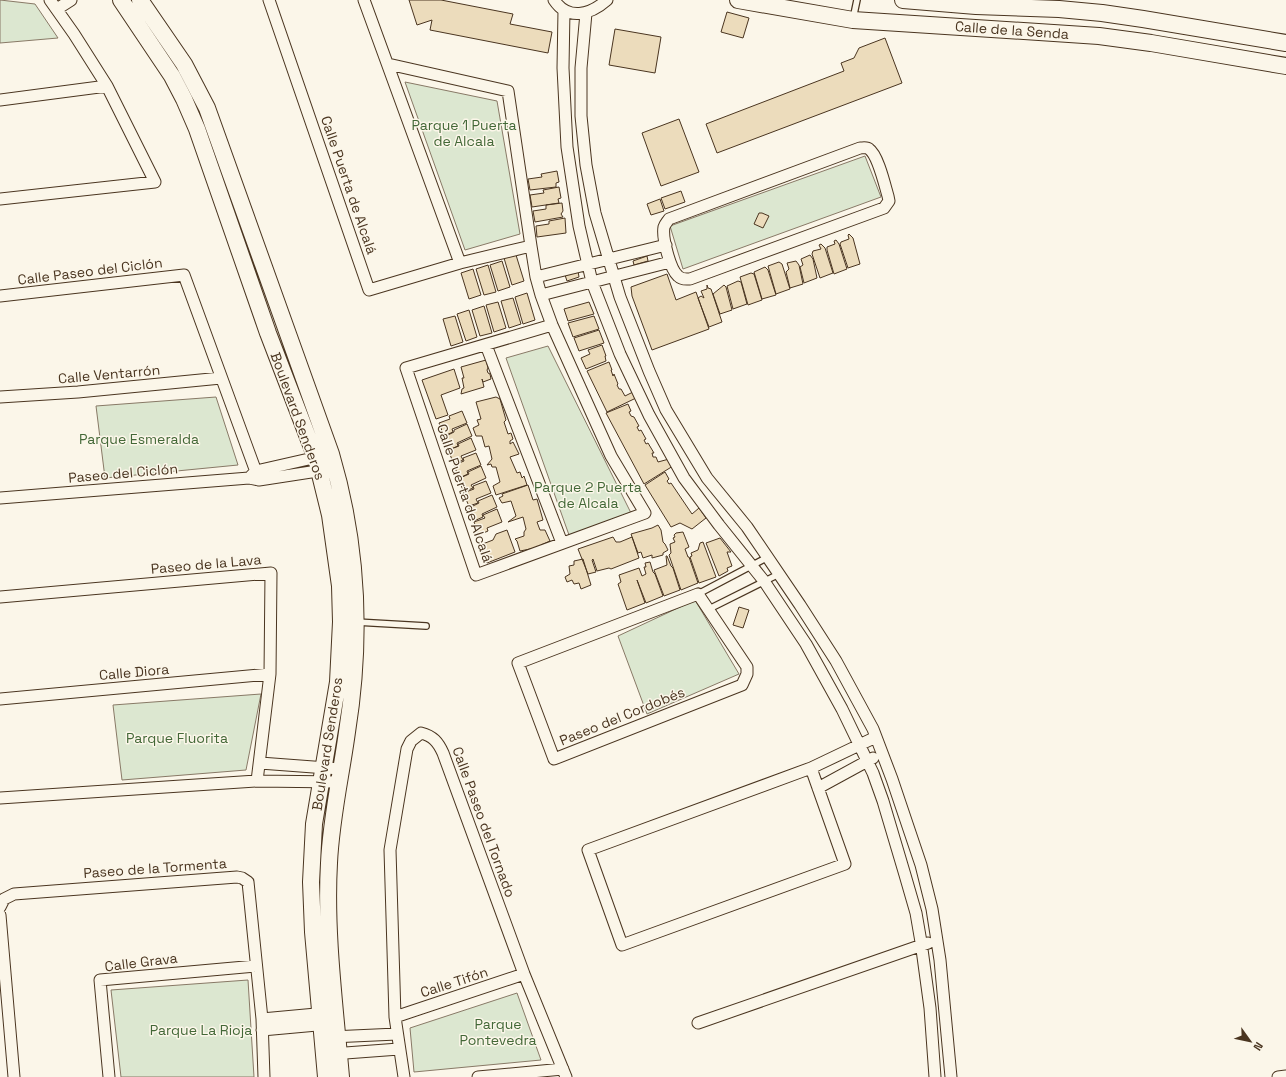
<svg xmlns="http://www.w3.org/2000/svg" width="1286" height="1077" font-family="'Space Grotesk',sans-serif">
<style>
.green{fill:#dce7d0;stroke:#887966}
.building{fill:#ecdcbc;stroke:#4a3520}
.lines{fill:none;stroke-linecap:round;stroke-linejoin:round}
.service-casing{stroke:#4a3520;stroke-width:8}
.minor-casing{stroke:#4a3520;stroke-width:13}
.secondary-casing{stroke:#4a3520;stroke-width:18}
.service{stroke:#fbf6e9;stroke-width:5.5}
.minor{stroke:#fbf6e9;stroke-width:11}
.secondary{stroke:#fbf6e9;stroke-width:16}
.labels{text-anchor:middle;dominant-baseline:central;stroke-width:3;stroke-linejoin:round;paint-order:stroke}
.street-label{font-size:14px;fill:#4a3520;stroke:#fbf6e9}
.park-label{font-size:14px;fill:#436837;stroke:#fbf6e9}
</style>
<rect width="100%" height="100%" fill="#fbf6e9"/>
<path class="green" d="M0 0 35 4 58 38 0 43Z
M405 82 497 101 520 234 465 250Z
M865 156 881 197 683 269 670 226Z
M548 346 631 513 569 535 506 358Z
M216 397 238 465 105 478 96 406Z
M695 600 739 674 647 714 618 636Z
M261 694 246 770 122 780 113 705Z
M248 980 254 1077H121L111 990Z
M517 993 541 1060 414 1072 410 1028Z"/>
<path class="building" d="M409 0H441L513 14 510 24 552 32 548 53 430 30 432 20 417 25Z
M727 12 749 18 743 38 721 32Z
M615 29 661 37 655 73 609 65Z
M885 38 902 83 717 153 706 124 844 71 841 63 854 58 859 48Z
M679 119 699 172 661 186 642 133Z
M557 171 559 182 556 183V187L530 190 528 179 542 177 541 174Z
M559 187 561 198 558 199 559 203 532 207 530 195 544 193 543 190Z
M681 191 685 202 665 209 661 198Z
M660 199 664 211 651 215 647 204Z
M562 203 563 211 561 214 563 217 535 222 533 211 546 209V205Z
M759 213H762L769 216 763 228 754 224Z
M565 218 566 233 537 237 536 226 549 224V221Z
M849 234 853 238 860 264 848 268 840 244 841 242 849 239 848 235Z
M836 240 839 244 847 269 834 274 827 250V247L835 244 834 241Z
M821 244 825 248 833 273 820 278 812 254 813 251 821 249 819 245Z
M516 255 524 281 512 285 504 258Z
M810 255 813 259 817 278 804 283 800 267 803 265 801 259Z
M647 256 648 261 634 265 633 261Z
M502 261 510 287 498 291 490 265Z
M796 261 799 265 803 284 790 288 786 272 789 269 787 263Z
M779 262 782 264 790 289 776 294 768 266Z
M488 265 496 292 484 295 476 269Z
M765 267 768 270 776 295 762 299 754 272Z
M473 269 481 295 469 299 461 273Z
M578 271 579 277 567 281 565 275Z
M751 273 754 274 762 300 748 305 740 277Z
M667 274 676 300 696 292 709 329 652 350 632 296 631 287Z
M738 281 741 282 747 304 733 309 727 286Z
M707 285 708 288 711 289 722 322 709 327 698 298 701 296 704 298 701 291 707 289Z
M724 285 726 287 732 310 720 314 713 294Z
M527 293 535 320 523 324 515 297Z
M513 298 521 324 509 328 501 301Z
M498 302 506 328 494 332 486 305Z
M589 302 594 314 568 321 564 309Z
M484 306 492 333 480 336 472 310Z
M469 310 477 337 466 341 457 314Z
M455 316 463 342 451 346 443 319Z
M594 316 599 329 573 337 568 323Z
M599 330 604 343 579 351 574 338Z
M602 345 606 356H605L606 361 586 369 581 358 590 354 588 350Z
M486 360 488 368 487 370 488 373 490 374 491 379 483 382 482 379 484 387 461 394 462 389 464 388 462 378H464L461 367Z
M609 362 612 370H611L613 376 614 374 618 384 617 385 619 389H621L625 396 633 392 636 398 607 412 587 371Z
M454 369 460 388 441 395 448 415 436 419 422 380Z
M496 397 500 399 506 420 504 422 508 434 511 433 513 439 510 441V444L513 442 519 454 510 457 517 473 520 472 522 478 524 476 527 485 496 495 493 486 500 482 496 467H492L491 464 487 465 492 459 489 446 485 447 482 436H476L473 428 479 425 477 420 481 419 476 402Z
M628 404 631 411 629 412 631 416 634 417 639 426 637 427 639 431 641 430 646 439 644 440 646 444 648 443 654 453H652L653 457H656L658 462 669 459 673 466 644 484 606 413Z
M462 411 467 423 452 429 453 432 444 436 439 423 450 419 449 416Z
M467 424 472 436 457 443 458 446 449 450 444 437 454 432V430Z
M471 438 476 450 461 456 463 460 454 464 448 450 459 446 458 444Z
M476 453 481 465 467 471 468 474 459 478 454 465 464 461 463 458Z
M481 466 486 478 471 485 473 488 464 492 458 479 469 474 468 472Z
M665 472 669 479 667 481 669 484 671 483 692 514 699 508 706 518 692 529 680 523 671 527 645 485Z
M486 481 491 493 476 499 478 503 469 506 463 493 474 489 473 486Z
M528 485 533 500 537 499 543 520 537 522 540 530H545L550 541 541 545 540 547 520 551 517 541 515 539 524 536V532L526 529 523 517 508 522 516 516 511 501 502 503 499 498 503 496 502 494Z
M492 495 497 507 482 514 483 517 474 521 469 508 479 503 478 501Z
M497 509 502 522 487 528 488 531 479 535 474 522 485 518 483 515Z
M658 525 661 530 663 542 665 544 668 550 663 553V555L652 558V555L643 558 641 552 638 553 631 534 652 528Z
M507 530 515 552 487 563 480 545 493 540 496 534Z
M683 532 689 547 685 549 688 557H689L698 583 681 590 669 555 671 553 670 544 675 542 673 538 675 537 674 535 676 533Z
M613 537 616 542H620L632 537 639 558 611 569 609 568 597 571 593 559 592 560 596 572 588 574 578 549Z
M720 538 731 552H727L732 566 727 568 728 571 719 576 706 543Z
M703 542 716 577 699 583 690 557 692 556 691 553 698 550 700 543Z
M666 556H667L671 566 673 568 680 590 664 596 654 570 667 565Z
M583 559 591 585 581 589 579 583 574 584 572 580 567 582 565 577 570 574 569 566 574 565V561Z
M650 562 653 572 655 574 663 596 646 603 637 580 645 603 627 610 618 584 621 582 619 575 639 568 642 576 646 574 644 567H646L645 563Z
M739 607 749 610 743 628 733 625Z"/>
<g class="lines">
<g class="service-casing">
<path id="service" d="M853 19 857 0
M698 594 768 557
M709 609 779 574
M356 622 426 626"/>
</g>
<g class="minor-casing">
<path id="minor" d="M269 0 369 290 460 263 531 246
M364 0 460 263
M554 0C568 21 590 15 607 0
M57 9 71 0
M564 10 563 68 567 147 579 226 592 282 620 354 649 415 684 478 719 525 764 581 806 644 842 709 873 773 883 801 905 875 916 913 921 942 930 1008 935 1077
M586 13 581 68V116L586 165 595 213 620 297 649 371 666 410 707 478 747 527 800 605 836 661 873 729 892 779 921 865 932 909 940 960 951 1077
M388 64 508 91 531 246 536 277 541 295 552 325 611 456 645 513 476 575 406 368 552 325
M0 100 107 86
M860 148C863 148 867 147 869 149 878 155 885 186 888 196L889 201 884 208 690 279C686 279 682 280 678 276 670 269 662 238 664 227 665 224 667 222 669 219Z
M0 199 155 182 107 86 74 34 50 0
M536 277 666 245
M541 295 670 262
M0 296 184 275 259 480
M486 345 562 543
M0 397 78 392 221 378
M251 476 256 471 322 456
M0 498 249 478 259 480 324 470
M698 594 747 667V674L742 685 554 759 518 663Z
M0 597 271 573 270 674 257 781
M0 699 270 674
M260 763 340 769
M811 768 845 864 622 945 588 850Z
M811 768 876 737
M818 788 873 758
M0 798 257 781 339 782
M0 907 4 899 14 894 237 877 242 878 248 882 262 1019 264 1077
M0 915 14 1077
M395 1017 524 974
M262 1019 327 1013
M698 1023 928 943
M262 1030 328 1024
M331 1037 397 1034
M332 1054 399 1049
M109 1077 100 980 256 966
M404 1077 395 1017 390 850 407 749 411 741 421 733C433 736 438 742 443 753L524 974 566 1077
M478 1077 563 1069
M1278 1077 1286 1076"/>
</g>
<g class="secondary-casing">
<path id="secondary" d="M121 0 172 76 184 99 197 129 268 333 316 458 330 515 340 586 341 622 338 682 314 824 311 882 313 932 326 1077
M140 0 184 64 207 108 331 454C358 545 362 638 347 732 341 776 331 818 329 863 325 932 335 1007 341 1077
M738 0 853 20 1099 36 1151 43 1286 66
M903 0 976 6 1059 9 1102 13 1143 19 1286 43"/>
</g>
<use href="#service" class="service"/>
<use href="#minor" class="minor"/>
<use href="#secondary" class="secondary"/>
</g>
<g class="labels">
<g class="street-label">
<text transform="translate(1012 30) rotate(4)">Calle de la Senda</text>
<text transform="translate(349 185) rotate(71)">Calle Puerta de Alcalá</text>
<text transform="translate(90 271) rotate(-7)">Calle Paseo del Ciclón</text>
<text transform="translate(109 374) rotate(-5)">Calle Ventarrón</text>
<text transform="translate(298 416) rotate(70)">Boulevard Senderos</text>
<text transform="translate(123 473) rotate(-5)">Paseo del Ciclón</text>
<text transform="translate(465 493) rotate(71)">Calle Puerta de Alcalá</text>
<text transform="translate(206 564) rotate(-5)">Paseo de la Lava</text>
<text transform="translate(134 672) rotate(-5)">Calle Diora</text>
<text transform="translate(622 716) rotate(-22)">Paseo del Cordobés</text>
<text transform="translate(327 744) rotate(-81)">Boulevard Senderos</text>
<text transform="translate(484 822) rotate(70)">Calle Paseo del Tornado</text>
<text transform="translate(155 868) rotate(-4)">Paseo de la Tormenta</text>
<text transform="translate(141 962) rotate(-7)">Calle Grava</text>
<text transform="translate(454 982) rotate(-18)">Calle Tifón</text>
</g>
<g class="park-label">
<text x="464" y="125">Parque 1 Puerta<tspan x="464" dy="16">de Alcala</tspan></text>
<text x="139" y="439">Parque Esmeralda</text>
<text x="588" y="487">Parque 2 Puerta<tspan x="588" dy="16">de Alcala</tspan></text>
<text x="177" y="738">Parque Fluorita</text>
<text x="498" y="1024">Parque<tspan x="498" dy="16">Pontevedra</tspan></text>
<text x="201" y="1030">Parque La Rioja</text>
</g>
</g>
<g transform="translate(1250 1041) rotate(123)" stroke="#fbf6e9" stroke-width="3" paint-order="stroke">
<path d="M0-3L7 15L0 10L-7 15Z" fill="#4a3520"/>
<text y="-6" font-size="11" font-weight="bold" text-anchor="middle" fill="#4a3520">N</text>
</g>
</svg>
